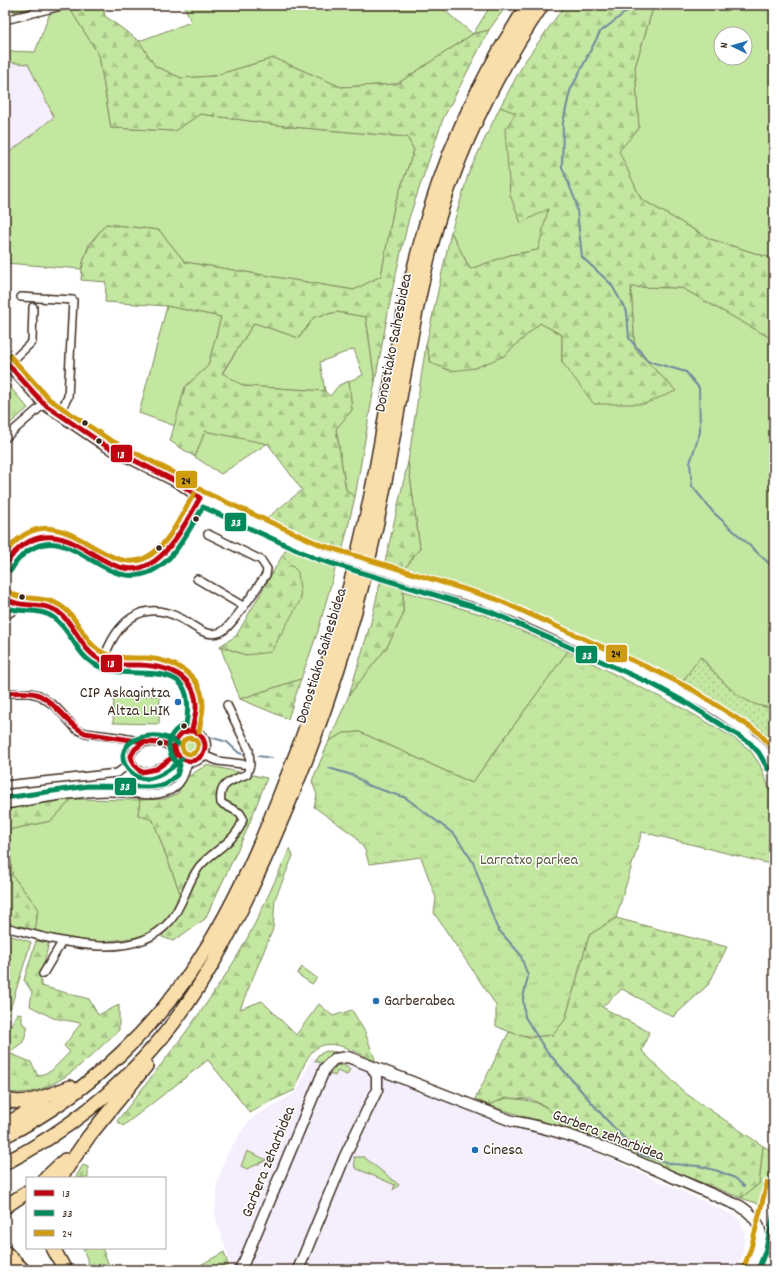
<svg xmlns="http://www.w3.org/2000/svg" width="779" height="1275" font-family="Dekko,sans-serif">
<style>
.built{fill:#f5eefc}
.grass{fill:#c3e6a0;stroke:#7f885f;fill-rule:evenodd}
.forest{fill:url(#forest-firs);stroke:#7f885f}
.park{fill:url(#park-tufts);stroke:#7f885f}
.garden{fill:url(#garden-dots);stroke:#7f885f}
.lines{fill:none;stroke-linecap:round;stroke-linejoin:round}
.stream{stroke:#71899d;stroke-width:2}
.street-casing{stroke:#3b2a1e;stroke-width:10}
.secondary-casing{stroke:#3b2a1e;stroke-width:13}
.highway-casing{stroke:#3b2a1e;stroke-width:16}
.street{stroke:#fff;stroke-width:7}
.secondary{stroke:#fff;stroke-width:10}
.highway{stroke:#f9ddab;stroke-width:13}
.street-bridge-casing{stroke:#3b2a1e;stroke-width:10;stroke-linecap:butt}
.street-bridge{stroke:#fff;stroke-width:7}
.bus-1-casing{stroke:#fff;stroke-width:8}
.bus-2-casing{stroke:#fff;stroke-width:8}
.bus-3-casing{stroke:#fff;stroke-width:8}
.bus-1{stroke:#bf0411;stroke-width:5}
.bus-2{stroke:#008a5b;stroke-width:5}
.bus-3{stroke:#cf9b10;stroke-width:5}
.bus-dot{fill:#3b2a1e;stroke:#fff;stroke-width:1.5}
.poi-dot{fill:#1f6fb2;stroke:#fff;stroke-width:1.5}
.labels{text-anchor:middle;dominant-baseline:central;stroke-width:3;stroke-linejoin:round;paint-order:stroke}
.street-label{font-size:16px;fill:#3b2a1e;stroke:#fff}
.poi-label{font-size:16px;fill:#3b2a1e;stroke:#fff;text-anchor:start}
.park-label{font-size:16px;fill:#5d593e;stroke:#fff}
.line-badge{stroke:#fff;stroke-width:1.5}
.badge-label{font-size:11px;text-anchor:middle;font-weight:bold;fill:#fff}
.pale-badge-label{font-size:11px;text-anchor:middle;font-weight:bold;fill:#111}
</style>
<defs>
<pattern id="forest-firs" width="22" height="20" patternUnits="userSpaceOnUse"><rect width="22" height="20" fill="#c3e6a0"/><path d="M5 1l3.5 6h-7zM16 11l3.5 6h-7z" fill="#a8c589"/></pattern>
<pattern id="park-tufts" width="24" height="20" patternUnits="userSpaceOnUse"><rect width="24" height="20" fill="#c3e6a0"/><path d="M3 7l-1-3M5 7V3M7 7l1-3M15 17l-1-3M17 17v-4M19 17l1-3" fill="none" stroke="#a8c589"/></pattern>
<pattern id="garden-dots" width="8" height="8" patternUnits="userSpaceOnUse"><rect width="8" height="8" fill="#c3e6a0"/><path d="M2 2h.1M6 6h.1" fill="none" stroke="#a8c589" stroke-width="1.8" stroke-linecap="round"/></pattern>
</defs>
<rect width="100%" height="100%" fill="#fff"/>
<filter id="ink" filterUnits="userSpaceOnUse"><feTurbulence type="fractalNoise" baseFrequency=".025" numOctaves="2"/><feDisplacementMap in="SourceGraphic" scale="8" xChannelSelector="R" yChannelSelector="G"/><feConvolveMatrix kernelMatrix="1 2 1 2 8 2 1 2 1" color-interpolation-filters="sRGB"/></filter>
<g filter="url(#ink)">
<path class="built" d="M5 62 28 64 54 117 5 156Z
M332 1054 481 1116 509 1125 562 1137 735 1216 741 1223 745 1232 743 1253 736 1270H232L215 1214 218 1180 225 1158 244 1127 256 1115 296 1093 312 1057 322 1061Z"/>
<path class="grass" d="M11 5H43L14 12Z
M184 5H438L473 34 491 5H507L489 30 473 34 397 84 341 87 274 58 213 76 181 78 155 66 139 41 191 22Z
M657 5H774V259L710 239 641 199 618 151 639 128 635 67 653 8ZM721 34H745V58H721Z
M70 9 99 55 111 128 175 131 200 114 292 127 407 137 414 150 394 207 381 276 354 290 185 262 159 230 106 224 89 244 81 269 5 263V156L54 117 28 64 5 62V51L35 52 50 13Z
M500 107 516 113 549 209 538 250 510 255 470 269 451 232 469 172Z
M631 287 682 288 774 340V708C740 707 722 680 701 657L680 685 505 605 403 571 420 548 408 462 426 345 431 363 504 356 540 323 562 335V362L676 391 635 349Z
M167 306 221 317 208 366 185 387 175 426 139 413Z
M337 312 366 317 375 382 355 497 346 490 336 428 352 410 349 381 363 375 354 349 320 362 325 391 244 386 222 374 254 323 299 338 314 317Z
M205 431 268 443 221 474 195 457Z
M287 548 336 566 318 631 301 679 240 699 220 646 246 655 298 572 282 556Z
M403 591 487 616 568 651 472 783 360 732 344 733 329 741 349 695 387 647 403 615Z
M114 694 160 696 159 724 113 723Z
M180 746a10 10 0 1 1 20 0a10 10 0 1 1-20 0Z
M72 799 140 800 138 815 153 820 180 893 170 918 152 932 138 937 90 944 35 933 38 908 12 875 8 830 51 821Z
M5 934 31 942 8 1016 5 1015Z
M302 967 317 978 312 984 297 974Z
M326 1051 337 1052 322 1063 308 1096 321 1063 315 1061 318 1055Z
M343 1065 350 1069 347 1075 337 1071 335 1076 330 1074 336 1066Z
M506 1098C532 1100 551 1102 563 1129L488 1105Z
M763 1146 774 1152V1156L764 1202 759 1204 741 1198 759 1184Z
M247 1151 267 1160 247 1169 241 1166Z
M354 1157H364L399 1185 393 1190 395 1185 355 1168Z"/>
<path class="forest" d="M82 5H103L105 16 139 41 155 66 181 78 213 76 274 58 341 87 397 84 473 34 489 30 443 119 409 218 392 291 375 382 366 317 337 312 314 317 299 338 254 323 222 373 244 386 325 391 330 396 339 385 349 381 352 410 336 429 346 490 355 497 342 552 293 537 262 522 302 490 268 444 205 431 195 457 170 441 185 387 208 366 221 317 167 306 105 302 106 282 81 280C82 254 90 243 106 224L159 230 185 262 354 290 381 276 394 207 414 150 407 137 292 127 200 114 175 131 111 128 99 55 70 9Z
M565 5H657L653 8 635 67 639 128 619 151 641 199 710 239 774 259V340L682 288 631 287 635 349 676 391 644 404H594L562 362V335L540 323 504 356 475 368 451 371 431 363 426 345 451 232 470 269 510 255 538 250 548 209 521 223 510 195 505 129 516 113 500 107 525 61Z
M408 462 420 548 403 571V615L387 647 349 695 371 622Z
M282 556 298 572 301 599 271 652 246 655 220 646 236 636Z
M301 679 288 719 240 699Z
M206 765 267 778 246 832 205 919 173 941 162 937 180 893 153 820 138 815 140 800 165 799 178 793 186 778Z
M72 799 51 821 8 830 12 875 38 908 35 933 5 924V809Z
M290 848 293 856 275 899 273 929 240 1009 262 1001 296 1035 319 1004 333 1016 352 1010 365 1032 376 1062C358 1053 327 1033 311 1053 303 1063 299 1079 295 1090L271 1101 250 1113 208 1060 123 1126 117 1121C156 1071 196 1022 230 968 254 930 271 889 290 848Z
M616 918 727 947 709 984 673 1017 622 989 602 1007 649 1032 642 1051 685 1093 763 1146 759 1184 741 1198 589 1138 563 1129 558 1118 545 1106 530 1099 506 1098 488 1105 475 1099 509 1032 533 1038 565 1020 589 935Z
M36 941 49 943 41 974V986L89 999 98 1015 119 1005V1030C89 1057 49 1103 5 1091V1023L11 1025 17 1013 22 1014V1023L28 1027 23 1042 9 1053 31 1062 38 1076 51 1071 70 1052 64 1046 81 1023 53 1018 30 1006 32 992 24 980Z
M83 1165 88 1167V1178H75Z
M83 1248H102L111 1270H91Z
M224 1252 228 1264 227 1270H196L195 1268Z"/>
<path class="park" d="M5 381 28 408 5 428Z
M568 651 686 710 734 738 750 750 760 765 774 800V865L642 832 616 918 589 935 565 1020 553 1035C529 1038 517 1036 496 1026V1005L434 913 436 898 421 857 369 864 365 850 355 836 314 807 317 795 312 781 329 741 344 733 360 732 472 783Z"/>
<path class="garden" d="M700 657C721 679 741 707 774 708V753L770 743 680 685Z"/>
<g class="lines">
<path class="stream" d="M635 5 600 32 570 91 563 122 562 167 576 202 582 257 611 284 627 312 629 338 648 361 686 372 699 388 700 432 690 463 692 486 713 512 774 568
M210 737 227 742 239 753 243 754
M258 756 272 758
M329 768 355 776 367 785 406 798 455 835 473 862 497 928 520 954 528 976 523 998 525 1017 545 1049 605 1118 639 1154 673 1164 699 1166 718 1171 735 1178 744 1186"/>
<g class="street-casing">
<path id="street" d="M5 20 65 5
M21 297 73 300 68 397 59 413
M8 365 32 342 33 307
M5 438 44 404
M197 579 243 606
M412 580C439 589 467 595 493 605 526 617 558 633 590 648 635 669 757 721 774 766
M103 661C115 625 140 597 180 618 192 624 206 639 221 632 232 627 257 587 266 575L267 569 261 560 208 534
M5 693H30L39 695 56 707 76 729 85 733 117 737 144 742 163 743 175 750
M144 742C129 751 125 761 141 772 155 773 168 763 177 754
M203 755 218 761 250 765 249 750 227 705
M5 785 117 773 131 763
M5 805C39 800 74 792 108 792 127 792 149 798 166 792 181 787 185 774 188 761
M5 927C52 939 132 966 170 921 183 906 187 883 199 867 212 851 239 840 243 818L240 813 221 803C218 783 231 781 247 774L250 765
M43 974 62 942"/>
</g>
<g class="secondary-casing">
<path id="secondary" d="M5 361 44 404 106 446 179 483 200 498 319 552
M5 567C9 558 16 550 24 544 70 511 104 586 148 565 169 555 188 517 200 498
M5 598C15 608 35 601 49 607 76 619 74 643 96 657 107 665 121 664 134 665 162 665 193 669 196 704 196 712 193 722 192 731
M5 614 16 607 25 606
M175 746a15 15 0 1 1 30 0a15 15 0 1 1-30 0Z
M239 1270 244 1262 325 1068 334 1059 348 1057 512 1121C592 1135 665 1176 740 1206 769 1224 762 1243 750 1270
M298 1270 345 1156 377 1090V1076L371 1066"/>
</g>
<g class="highway-casing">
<path id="highway" d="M5 1100C28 1106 49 1095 70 1087
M5 1124 44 1104
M5 1136C91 1092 163 1022 212 939 241 891 263 839 283 787 318 702 345 613 365 523 386 431 395 336 420 245 442 160 479 78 528 5
M5 1163C64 1133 116 1092 159 1041 207 984 240 915 270 847 316 743 353 634 377 522 398 423 409 322 437 224 460 146 496 73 542 5
M46 1178 65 1160
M60 1178 89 1136 146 1066
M5 1207 27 1192
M53 1248 65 1270
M5 1252 23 1270
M5 1265 10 1270"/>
</g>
<use href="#street" class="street"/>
<use href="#secondary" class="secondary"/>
<use href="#highway" class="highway"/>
<g class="street-bridge-casing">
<path id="street-bridge" d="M319 552 412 580"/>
</g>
<use href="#street-bridge" class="street-bridge"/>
<g class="bus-1-casing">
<path id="bus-1" d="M5 361 44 404 106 446 179 483 200 498
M5 567C10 556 18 547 30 541 77 520 106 585 148 565 171 554 188 518 200 498
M5 598C20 609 41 601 57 611 76 624 80 650 101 660 113 666 128 665 140 665 166 666 194 674 196 704 197 713 193 722 192 731
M5 693C15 693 30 691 39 695 58 704 67 725 85 733L144 742 163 743 170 746 177 754
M175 746a15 15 0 1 1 30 0a15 15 0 1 1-30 0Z
M144 742 168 744 177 754 156 769 141 772 133 764 131 756 135 749Z"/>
</g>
<g class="bus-2-casing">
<path id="bus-2" d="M11 570C17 559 24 552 35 547 75 528 107 593 152 571 176 559 189 529 203 507L317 559 491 612 652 684 685 702 750 743 759 753 768 769
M5 607C21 614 40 607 54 618 72 631 76 655 96 665 134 686 199 649 186 725 166 730 163 754 180 765L177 775 164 785 150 787 88 786 5 798
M179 744C175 742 172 739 168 738 153 733 124 736 123 757 123 763 127 769 132 773 147 788 169 771 182 759
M758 1270 765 1252 774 1214"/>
</g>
<g class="bus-3-casing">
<path id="bus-3" d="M10 356 49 399 110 440 182 477 204 492 321 545 496 599 658 672 693 690 758 732 770 745 774 751
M5 553C58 485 104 582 147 557 169 545 181 515 194 494
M9 592C23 602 43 594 61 606 80 618 84 646 106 654 118 659 133 658 146 658 173 660 202 673 203 705 203 714 200 723 199 732
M182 746a8 8 0 1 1 16 0a8 8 0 1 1-16 0Z
M744 1267 751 1248 767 1183"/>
</g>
<use href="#bus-1" class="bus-1"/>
<use href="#bus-2" class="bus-2"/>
<use href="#bus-3" class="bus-3"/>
</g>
</g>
<g class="bus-dot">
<circle cx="85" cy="423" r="3.5"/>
<circle cx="99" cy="441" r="3.5"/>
<circle cx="196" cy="519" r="3.5"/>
<circle cx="159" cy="548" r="3.5"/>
<circle cx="22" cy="597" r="3.5"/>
<circle cx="184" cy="726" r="3.5"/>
<circle cx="160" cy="743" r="3.5"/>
</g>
<g class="poi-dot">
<circle cx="178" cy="702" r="4"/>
<circle cx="376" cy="1001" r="4"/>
<circle cx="475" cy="1150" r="4"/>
</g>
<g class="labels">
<g class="street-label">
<text transform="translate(394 343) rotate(-79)">Donostiako Saihesbidea</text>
<text transform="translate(322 656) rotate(-73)">Donostiako Saihesbidea</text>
<text transform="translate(608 1136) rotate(21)">Garbera zeharbidea</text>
<text transform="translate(269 1162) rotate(-68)">Garbera zeharbidea</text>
</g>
<g class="poi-label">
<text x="170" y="693" text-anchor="end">CIP Askagintza<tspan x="170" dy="18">Altza LHIK</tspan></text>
<text x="384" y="1001">Garberabea</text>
<text x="483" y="1150">Cinesa</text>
</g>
<g class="park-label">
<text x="529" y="860">Larratxo parkea</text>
</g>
</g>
<g class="line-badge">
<rect x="110" y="444" width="23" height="19" rx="4" fill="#bf0411"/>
<rect x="175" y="470" width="23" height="19" rx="4" fill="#cf9b10"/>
<rect x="224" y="512" width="23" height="20" rx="4" fill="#008a5b"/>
<rect x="605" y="644" width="23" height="19" rx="4" fill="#cf9b10"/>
<rect x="575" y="645" width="23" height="19" rx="4" fill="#008a5b"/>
<rect x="100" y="654" width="23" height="19" rx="4" fill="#bf0411"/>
<rect x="114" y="777" width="23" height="19" rx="4" fill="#008a5b"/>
</g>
<g class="badge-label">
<text x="121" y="458">13</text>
<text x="236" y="526">33</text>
<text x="587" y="659">33</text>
<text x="111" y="667">13</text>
<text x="125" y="790">33</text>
</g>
<g class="pale-badge-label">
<text x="186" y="484">24</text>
<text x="616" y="657">24</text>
</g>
<rect width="779" height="1275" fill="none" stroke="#fff" stroke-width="20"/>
<rect x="10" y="10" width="759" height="1255" fill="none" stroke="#3b2a1e" stroke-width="1.5" filter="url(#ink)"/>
<rect x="26" y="1177" width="140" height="72" fill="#ffffff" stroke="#b1aaa5"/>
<rect x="34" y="1190" width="20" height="6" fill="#bf0411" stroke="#b1aaa5"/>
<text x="62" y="1197" font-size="12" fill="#3b2a1e">13</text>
<rect x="34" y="1210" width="20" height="6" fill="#008a5b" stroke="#b1aaa5"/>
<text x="62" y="1217" font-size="12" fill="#3b2a1e">33</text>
<rect x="34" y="1230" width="20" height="6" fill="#cf9b10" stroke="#b1aaa5"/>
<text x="62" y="1237" font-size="12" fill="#3b2a1e">24</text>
<g transform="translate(733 46) rotate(275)"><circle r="19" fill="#ffffff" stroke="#b1aaa5"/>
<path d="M0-3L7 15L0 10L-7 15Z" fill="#1f6fb2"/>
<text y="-6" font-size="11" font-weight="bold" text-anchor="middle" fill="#3b2a1e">N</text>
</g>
</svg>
